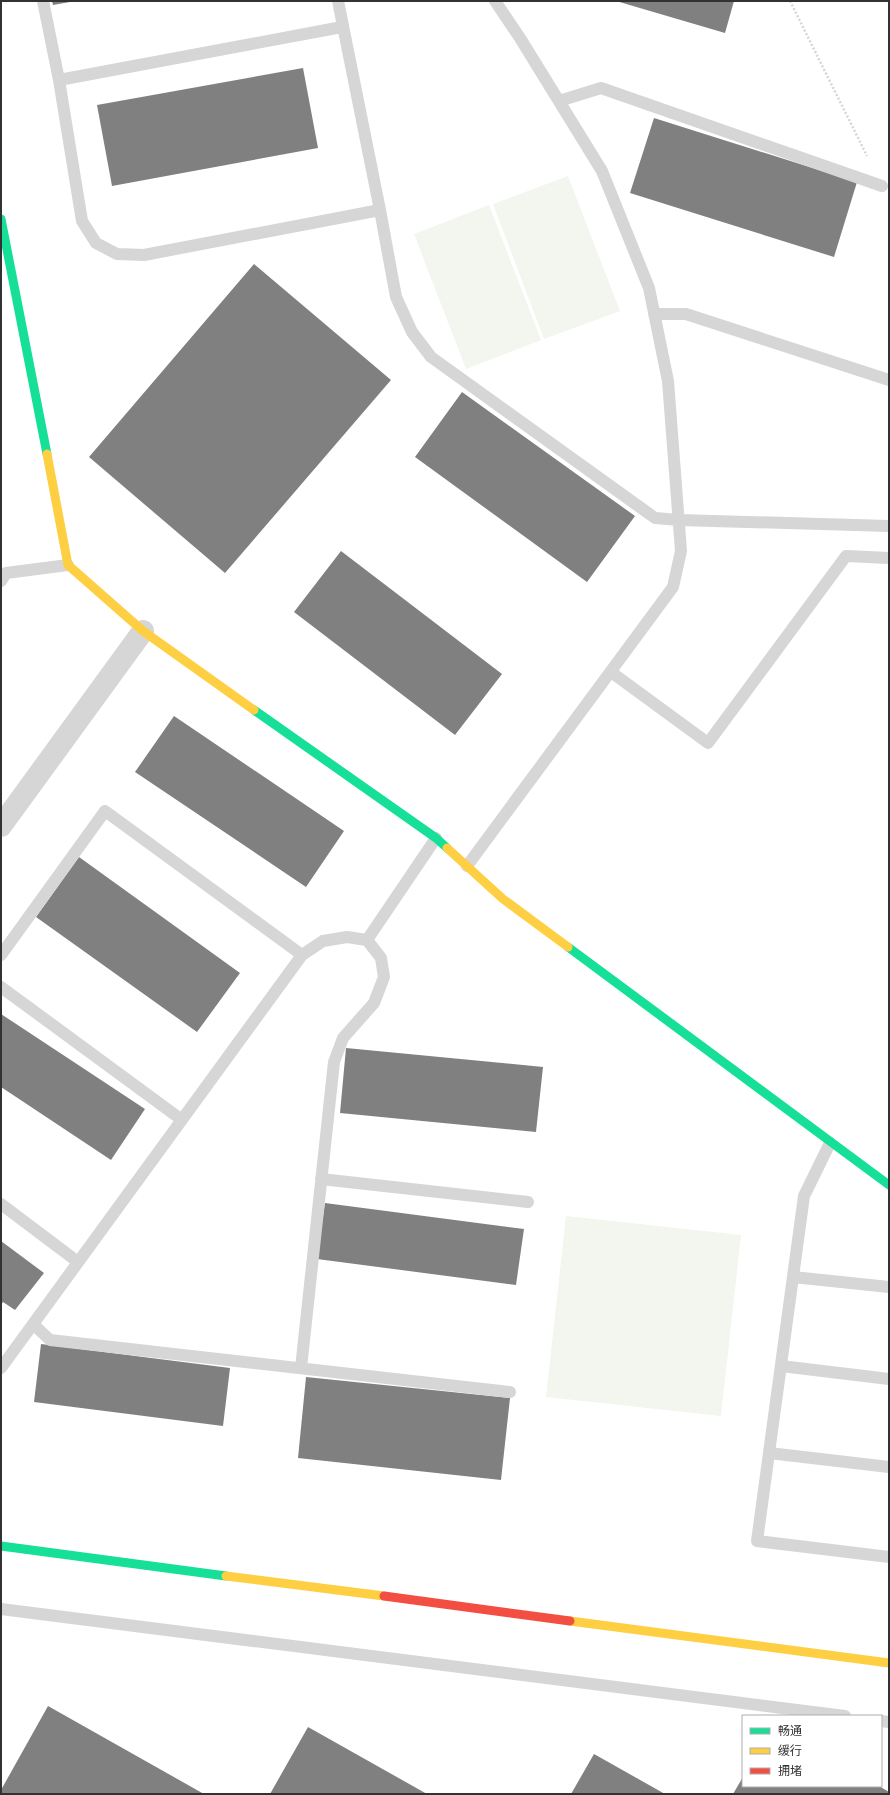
<svg xmlns="http://www.w3.org/2000/svg" width="890" height="1795" font-family="Montserrat,'Noto Sans SC',sans-serif">
<style>
.green{fill:#f2f6ee}
.building{fill:#808080}
.lines{fill:none;stroke-linecap:round;stroke-linejoin:round}
.path{stroke:#d6d6d6;stroke-width:2.5;stroke-dasharray:2 2;stroke-linecap:butt}
.lane{stroke:#d6d6d6;stroke-width:12}
.street{stroke:#d6d6d6;stroke-width:22}
.fast{stroke:#16e098;stroke-width:9}
.slow{stroke:#ffcf43;stroke-width:9}
.jam{stroke:#f24e42;stroke-width:9}
</style>
<rect width="100%" height="100%" fill="#fff"/>
<path class="green" d="M568 176 620 311 544 339 493 204Z
M489 205 541 340 466 369 414 234Z
M566 1216 741 1235 721 1416 546 1397Z"/>
<path class="building" d="M52 1H70V2L53 5Z
M616 1H734L725 33Z
M303 68 318 148 112 186 97 105Z
M654 118 857 182 834 257 630 193Z
M254 264 391 380 225 573 89 457Z
M462 392 635 516 587 582 415 457Z
M341 551 502 674 455 735 294 612Z
M174 716 344 831 306 887 135 772Z
M79 857 240 973 197 1032 36 917Z
M1 1014 145 1109 111 1160 1 1087Z
M346 1048 543 1067 536 1132 340 1113Z
M325 1203 524 1229 516 1285 317 1259Z
M1 1241 44 1273 15 1310 3 1302 1 1305Z
M41 1344 230 1368 223 1426 34 1402Z
M306 1377 510 1398 501 1480 298 1458Z
M48 1706 204 1794H1V1790Z
M308 1727 427 1794H270Z
M594 1754 665 1794H571Z
M743 1777V1786H879L889 1792V1794H733Z"/>
<g class="lines">
<path class="path" d="M790 1 867 156"/>
<path class="lane" d="M43 1 59 80 82 221 96 243 117 254 144 255 380 210
M338 1 380 210 396 297 412 332 431 357 655 518 679 520 889 526
M59 80 342 27
M559 101 601 88 882 186
M654 314H686L889 380
M1 581 6 573 68 565
M611 672 708 743 846 556 889 558
M467 866 673 587 681 551 668 381 649 288 602 171 520 38 495 1
M367 940 436 838
M1 955 105 811 302 955
M1 987 182 1120
M830 1143 804 1196 757 1541 889 1557
M321 1179 528 1202
M1 1204 78 1262
M793 1277 889 1287
M33 1324 50 1340 510 1392
M781 1366 889 1379
M1 1368 302 955 323 941 347 937 367 940 381 958 384 977 374 1003 343 1038 334 1062 301 1368
M769 1453 889 1467
M1 1609 845 1716
M881 1721 889 1722"/>
<path class="street" d="M1 826 143 631"/>
<path class="fast" d="M1 219 47 454
M254 710 436 838 447 848
M568 947 889 1185
M1 1546 226 1576"/>
<path class="slow" d="M47 454 68 565 143 631 254 710
M447 848 503 899 568 947
M226 1576 384 1596
M570 1621 889 1663"/>
<path class="jam" d="M384 1596 570 1621"/>
</g>
<rect width="890" height="1795" fill="none" stroke="#323232" stroke-width="4"/>
<rect x="742" y="1715" width="140" height="72" fill="#ffffff" stroke="#adadad"/>
<rect x="750" y="1728" width="20" height="6" fill="#16e098" stroke="#adadad"/>
<text x="778" y="1735" font-size="12" fill="#323232">畅通</text>
<rect x="750" y="1748" width="20" height="6" fill="#ffcf43" stroke="#adadad"/>
<text x="778" y="1755" font-size="12" fill="#323232">缓行</text>
<rect x="750" y="1768" width="20" height="6" fill="#f24e42" stroke="#adadad"/>
<text x="778" y="1775" font-size="12" fill="#323232">拥堵</text>
</svg>
